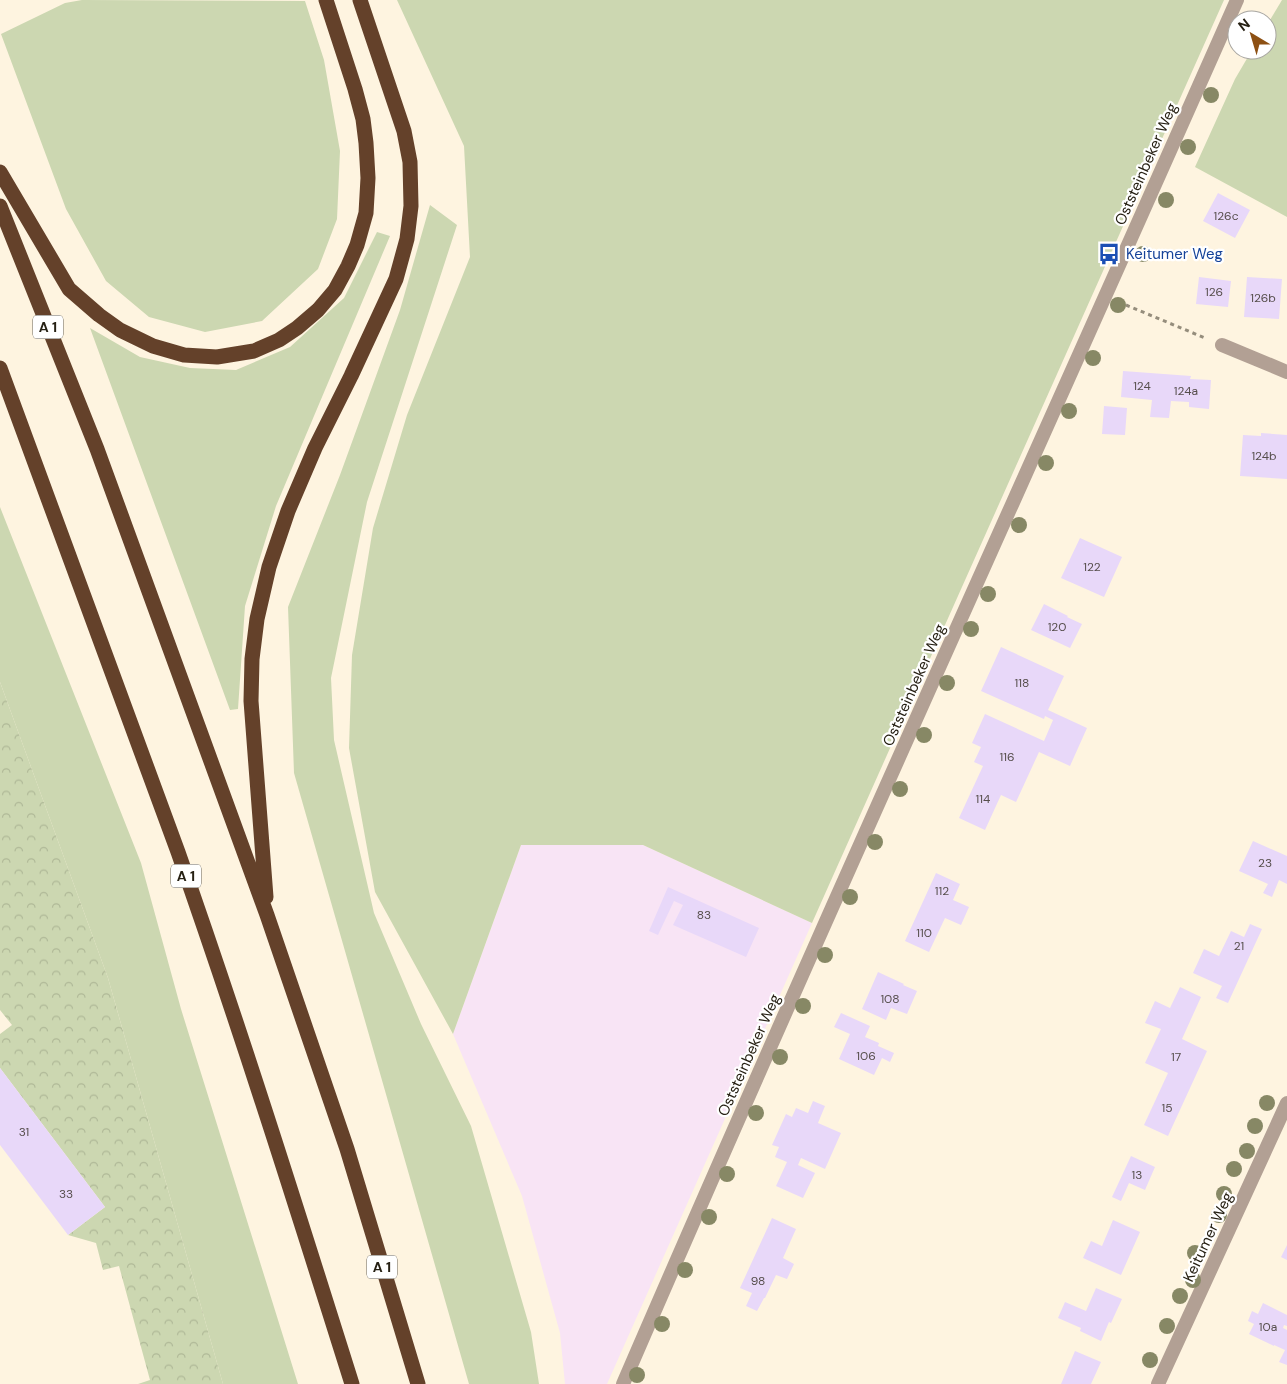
<svg xmlns="http://www.w3.org/2000/svg" width="1287" height="1384" font-family="'DM Sans',sans-serif">
<style>
.commercial{fill:#f8e4f5}
.grass{fill:#ccd7b1}
.park{fill:url(#park-crowns)}
.building{fill:#e8d8f9}
.lines{fill:none;stroke-linecap:round;stroke-linejoin:round}
.path{stroke:#958d7c;stroke-width:3;stroke-dasharray:4 4;stroke-linecap:butt}
.minor{stroke:#b2a094;stroke-width:14}
.tertiary{stroke:#b2a094;stroke-width:14}
.motorway{stroke:#64412a;stroke-width:15}
.tree{fill:#878865}
.labels{text-anchor:middle;dominant-baseline:central;stroke-width:4.5;stroke-linejoin:round;paint-order:stroke}
.number-label{font-size:12px;fill:#564e4c}
.shield{fill:#fff;stroke:#67635a;stroke-width:1}
.shield-label{font-size:14px;font-weight:bold;fill:#262013}
.street-label{font-size:15px;fill:#262013;stroke:#fff}
.transit-label{font-size:15px;fill:#164399;stroke:#fff;text-anchor:start}
</style>
<defs>
<pattern id="park-crowns" width="20" height="18" patternUnits="userSpaceOnUse" patternTransform="scale(1.25)"><rect width="20" height="18" fill="#ccd7b1"/><path d="M2 6a3 3 0 1 1 6 0M12 15a3 3 0 1 1 6 0" fill="none" stroke="#afb897"/></pattern>
</defs>
<rect width="100%" height="100%" fill="#fef4e0"/>
<path class="commercial" d="M521 845H643L812 923 607 1384H565L560 1333 522 1196 453 1034Z"/>
<path class="grass" d="M82 0 305 1 324 60 340 151 337 219 318 269 262 321 205 332 149 317 106 281 66 209 1 34 65 3Z
M397 0H1224L812 923 643 845H521L453 1034 375 892 349 748 352 655 373 528 407 415 470 257 464 146Z
M1282 0H1287V217L1195 167 1235 79 1252 50H1267V25Z
M430 205 457 225 367 502 331 678 334 740 374 913 421 1024 471 1126 531 1332 539 1384H469L294 773 288 607 340 475 400 310Z
M377 232 390 236 276 506 245 606 238 709 230 710 90 328 140 357 190 368 236 370 290 347 344 298Z
M0 507 141 863 181 1009 298 1384H223L108 978 0 682Z"/>
<path class="park" d="M0 682 108 978 223 1384H138L150 1380 119 1266 103 1270 96 1243 68 1235 105 1207 0 1068V1034L12 1025 0 1010Z"/>
<path class="building" d="M1218 193 1250 210 1235 238 1203 221Z
M1199 277 1231 281 1228 307 1196 304Z
M1247 277 1282 279 1279 319 1244 317Z
M1123 371 1191 376 1190 379 1211 380 1209 409 1189 407V402L1171 401 1169 418 1150 417 1152 400 1121 397Z
M1104 406 1127 408 1125 435 1102 434Z
M1261 433 1287 435V479L1240 476 1243 435 1261 436Z
M1080 538 1122 557 1104 597 1061 578Z
M1044 604 1068 616 1067 617 1082 624 1070 648 1031 630Z
M1001 647 1064 676 1048 710 1087 728 1070 766 1039 752 1016 802 1001 795 985 830 959 818 983 766 974 762 981 747 972 743 985 714 1044 741 1053 720 1045 716 1044 719 981 691Z
M1253 841 1287 856V884L1279 880 1272 897 1263 893 1268 884 1239 871Z
M936 873 960 884 953 900 969 907 961 925 945 918 929 952 905 941Z
M668 887 759 928 746 957 673 925 683 905 674 901 658 935 649 931Z
M1250 924 1262 929 1228 1003 1216 998 1222 986 1193 973 1204 949 1219 956 1231 931 1244 937Z
M878 972 904 984 903 985 917 991 907 1014 891 1008 886 1020 862 1009Z
M1180 987 1201 997 1182 1039 1207 1051 1168 1136 1144 1125 1168 1073 1145 1063 1161 1029 1145 1023 1155 1001 1170 1008Z
M841 1013 870 1026 865 1037 879 1043 878 1046 894 1053 890 1062 882 1058 874 1075 839 1059 850 1034 834 1027Z
M0 1068 105 1207 68 1235 0 1145Z
M813 1101 825 1106 818 1123 841 1133 825 1169 801 1158 798 1165 815 1173 803 1198 776 1186 787 1162 775 1157 779 1147 772 1145 786 1114 792 1117 796 1108 808 1113Z
M1131 1156 1155 1167 1145 1190 1129 1183 1121 1201 1112 1197Z
M772 1218 796 1229 783 1258 794 1264 787 1279 776 1275 765 1298H764L757 1311 746 1306 752 1293 740 1288Z
M1113 1220 1140 1232 1121 1275 1083 1258 1091 1241 1102 1246Z
M1287 1245V1260L1281 1257Z
M1096 1288 1122 1299 1111 1323 1109 1322 1101 1341 1080 1331 1081 1328 1058 1318 1065 1302 1086 1311Z
M1263 1303 1287 1315V1326L1284 1325 1283 1328 1287 1330V1365L1279 1362 1285 1350 1274 1345V1346L1249 1334 1254 1324 1248 1321 1252 1311 1258 1314Z
M1075 1351 1101 1362 1091 1384H1061Z"/>
<g class="lines">
<path class="path" d="M1126 305 1205 338"/>
<path class="minor" d="M1222 345 1287 372
M1158 1384 1287 1103"/>
<path class="tertiary" d="M623 1384C823 921 1033 461 1237 0"/>
<path class="motorway" d="M0 172 69 289 99 315 120 330 153 346 184 355 217 357 254 351 279 340 297 328 318 310 335 290 348 266 357 245 366 213 368 178 366 143 363 119 355 89 326 0
M0 206 97 449 267 915 347 1149 418 1384
M0 368 178 852C240 1028 296 1206 352 1384
M266 897 251 701 252 659 257 619 269 567 288 511 315 448 351 376 396 279 407 239 411 206 410 162 404 131 360 0"/>
</g>
<g class="tree">
<circle cx="1211" cy="95" r="8"/>
<circle cx="1188" cy="147" r="8"/>
<circle cx="1166" cy="200" r="8"/>
<circle cx="1143" cy="254" r="8"/>
<circle cx="1118" cy="305" r="8"/>
<circle cx="1093" cy="358" r="8"/>
<circle cx="1069" cy="411" r="8"/>
<circle cx="1046" cy="463" r="8"/>
<circle cx="1019" cy="525" r="8"/>
<circle cx="988" cy="594" r="8"/>
<circle cx="971" cy="629" r="8"/>
<circle cx="947" cy="683" r="8"/>
<circle cx="924" cy="735" r="8"/>
<circle cx="900" cy="789" r="8"/>
<circle cx="875" cy="842" r="8"/>
<circle cx="850" cy="897" r="8"/>
<circle cx="825" cy="955" r="8"/>
<circle cx="803" cy="1006" r="8"/>
<circle cx="780" cy="1057" r="8"/>
<circle cx="1267" cy="1103" r="8"/>
<circle cx="756" cy="1113" r="8"/>
<circle cx="1255" cy="1126" r="8"/>
<circle cx="1247" cy="1151" r="8"/>
<circle cx="1234" cy="1169" r="8"/>
<circle cx="727" cy="1174" r="8"/>
<circle cx="1224" cy="1194" r="8"/>
<circle cx="1219" cy="1215" r="8"/>
<circle cx="709" cy="1217" r="8"/>
<circle cx="1195" cy="1253" r="8"/>
<circle cx="685" cy="1270" r="8"/>
<circle cx="1193" cy="1280" r="8"/>
<circle cx="1180" cy="1296" r="8"/>
<circle cx="662" cy="1324" r="8"/>
<circle cx="1167" cy="1326" r="8"/>
<circle cx="1150" cy="1360" r="8"/>
<circle cx="637" cy="1375" r="8"/>
</g>
<defs>
<g id="bus-bare" transform="scale(1.725)"><path d="M-5-6H5V4H4V6H2V4H-2V6H-4V4H-5ZM-3.5-4V0h7V-4ZM-3.5 1.2v1.5H-2V1.2ZM2 1.2v1.5H3.5V1.2Z" fill="#1a4fb4" stroke="#fff" stroke-width="2.5" paint-order="stroke"/></g>
</defs>
<g fill-rule="evenodd">
<use href="#bus-bare" x="1109" y="254"/>
</g>
<g class="labels">
<g class="number-label">
<text x="1226" y="216">126c</text>
<text x="1214" y="292">126</text>
<text x="1263" y="298">126b</text>
<text x="1142" y="386">124</text>
<text x="1186" y="391">124a</text>
<text x="1264" y="456">124b</text>
<text x="1092" y="567">122</text>
<text x="1057" y="627">120</text>
<text x="1022" y="683">118</text>
<text x="1007" y="757">116</text>
<text x="983" y="799">114</text>
<text x="1265" y="863">23</text>
<text x="942" y="891">112</text>
<text x="704" y="915">83</text>
<text x="924" y="933">110</text>
<text x="1239" y="946">21</text>
<text x="890" y="999">108</text>
<text x="866" y="1056">106</text>
<text x="1176" y="1057">17</text>
<text x="1167" y="1108">15</text>
<text x="24" y="1132">31</text>
<text x="1137" y="1175">13</text>
<text x="66" y="1194">33</text>
<text x="758" y="1281">98</text>
<text x="1268" y="1327">10a</text>
</g>
<g class="shield">
<rect x="33" y="315.5" width="30" height="23" rx="4"/>
<rect x="171" y="864.5" width="30" height="23" rx="4"/>
<rect x="367" y="1255.5" width="30" height="23" rx="4"/>
</g>
<g class="shield-label">
<text x="48" y="327">A 1</text>
<text x="186" y="876">A 1</text>
<text x="382" y="1267">A 1</text>
</g>
<g class="street-label">
<text transform="translate(1146 164) rotate(-66)">Oststeinbeker Weg</text>
<text transform="translate(914 685) rotate(-66)">Oststeinbeker Weg</text>
<text transform="translate(749 1055) rotate(-66)">Oststeinbeker Weg</text>
<text transform="translate(1208 1237) rotate(-65)">Keitumer Weg</text>
</g>
<g class="transit-label">
<text x="1126" y="254">Keitumer Weg</text>
</g>
</g>
<g transform="translate(1252 35) rotate(322)"><circle r="24" fill="#ffffff" stroke="#a8a6a1"/>
<path d="M0-4L9 19L0 12L-9 19Z" fill="#8d5013"/>
<text y="-8" font-size="14" font-weight="bold" text-anchor="middle" fill="#262013">N</text>
</g>
</svg>
